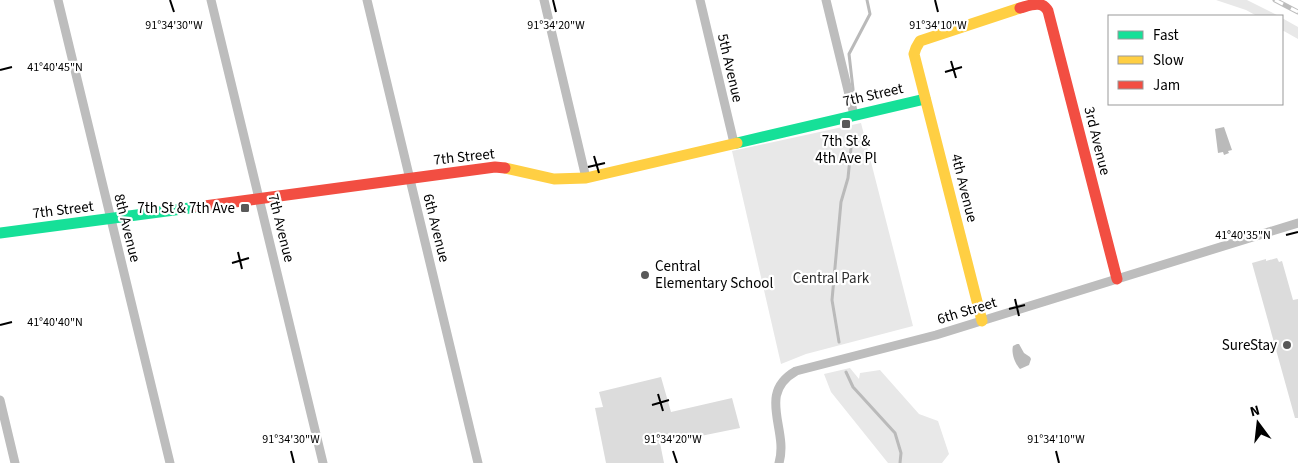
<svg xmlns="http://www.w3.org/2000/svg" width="1298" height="463" font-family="'Source Sans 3',sans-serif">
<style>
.green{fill:#e8e8e8}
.water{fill:#bababa}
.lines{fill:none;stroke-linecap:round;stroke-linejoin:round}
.stream{stroke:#bababa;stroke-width:3}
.building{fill:#dcdcdc}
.street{stroke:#bdbdbd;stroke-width:9}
.fast{stroke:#16e098;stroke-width:11}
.slow{stroke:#ffcf43;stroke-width:11}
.jam{stroke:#f24e42;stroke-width:11}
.rail-casing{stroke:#bdbdbd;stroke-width:5}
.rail{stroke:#fff;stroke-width:3;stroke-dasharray:9;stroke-linecap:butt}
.ticks{fill:none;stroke:#000;stroke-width:2}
.poi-dot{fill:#595959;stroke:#fff;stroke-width:2}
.labels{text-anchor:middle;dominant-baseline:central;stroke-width:4.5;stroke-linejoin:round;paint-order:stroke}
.street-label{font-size:15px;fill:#000;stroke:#fff}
.poi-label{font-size:15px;fill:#000;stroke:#fff;text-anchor:end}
.park-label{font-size:15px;fill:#2d2d2d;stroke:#fff}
.ticks-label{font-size:12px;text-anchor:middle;fill:#000;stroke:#fff;stroke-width:4.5;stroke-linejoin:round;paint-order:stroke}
</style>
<rect width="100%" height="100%" fill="#fff"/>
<path class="green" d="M1216 0H1247L1279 16H1257L1246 10Z
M1282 18 1298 27V39L1282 30Z
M861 123 913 326 806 354 781 364 732 151Z
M850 368 859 379 860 373 880 370 919 414 938 421 949 454 942 463H888L831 392 824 374Z"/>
<path class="water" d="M1224 127 1232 150 1228 151 1229 153 1224 155 1223 152 1218 153 1215 129Z
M1017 344H1019L1024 353 1030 357 1031 359 1029 365 1020 369C1015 364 1011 353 1013 346Z"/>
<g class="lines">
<path class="stream" d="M853 97V89L849 54 870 14 867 0
M839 342 832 300 841 202 848 178 852 138
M846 372 853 387 895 433 901 453 900 463"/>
</g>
<path class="building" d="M1277 258 1279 262 1282 261 1293 300 1298 299V418H1295L1252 263 1266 259V261Z
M661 377 671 412 732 398 740 428 676 441 674 434 659 438 664 463H606L595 408 603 407 599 392Z"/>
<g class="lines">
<path class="street" d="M58 0 170 463
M211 0 323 463
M367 0 478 463
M544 0 586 178
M700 0 734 143
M826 0 854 115
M0 400 15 463
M779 463C789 429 756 394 796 371L936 335 1298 223"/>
<path class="fast" d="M737 143 925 99
M0 233 197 207"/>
<path class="slow" d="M505 168 554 179 586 178 737 143
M982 321 914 54 916 48 920 41 1020 8"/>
<path class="jam" d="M1020 8C1031 5 1042 0 1048 11L1117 279
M197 207 495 167 505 168"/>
<g class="rail-casing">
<path id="rail" d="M1275 0 1298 12"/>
</g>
<use href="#rail" class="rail"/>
</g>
<path class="ticks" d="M170 0 174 12M553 0 556 12M935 0 938 12M951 61 956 78M0 70 12 67M945 72 962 67M594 156 599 173M588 167 605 163M1286 235 1298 232M238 252 242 269M232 263 249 258M1015 299 1019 316M1009 309 1025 305M0 325 12 322M658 394 663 411M652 405 669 400M291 451 294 463M673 451 677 463M1056 451 1059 463"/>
<g class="poi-dot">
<rect x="841" y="119" width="10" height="10" rx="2.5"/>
<rect x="240" y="203" width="10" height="10" rx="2.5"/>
<circle cx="645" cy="275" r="5"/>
<circle cx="1287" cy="345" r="5"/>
</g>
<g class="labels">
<g class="street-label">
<text transform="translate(730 68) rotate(77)">5th Avenue</text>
<text transform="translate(873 95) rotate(-13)">7th Street</text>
<text transform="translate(1097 141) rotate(76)">3rd Avenue</text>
<text transform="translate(464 157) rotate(-6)">7th Street</text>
<text transform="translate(964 188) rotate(76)">4th Avenue</text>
<text transform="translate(63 210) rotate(-7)">7th Street</text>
<text transform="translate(127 228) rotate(76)">8th Avenue</text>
<text transform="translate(281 228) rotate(76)">7th Avenue</text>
<text transform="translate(436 228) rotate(76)">6th Avenue</text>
<text transform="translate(967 311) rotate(-17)">6th Street</text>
</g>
<g class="poi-label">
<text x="846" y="141" text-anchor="middle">7th St &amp;<tspan x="846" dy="17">4th Ave Pl</tspan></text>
<text x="235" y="208">7th St &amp; 7th Ave</text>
<text x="655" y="266" text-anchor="start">Central<tspan x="655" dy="17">Elementary School</tspan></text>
<text x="1277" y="345">SureStay</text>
</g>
<g class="park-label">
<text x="831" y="278">Central Park</text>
</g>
</g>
<g class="ticks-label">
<text x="174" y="29">91°34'30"W</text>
<text x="556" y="29">91°34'20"W</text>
<text x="938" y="29">91°34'10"W</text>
<text x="55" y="71">41°40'45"N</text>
<text x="1243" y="239">41°40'35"N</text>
<text x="55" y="326">41°40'40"N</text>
<text x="291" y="443">91°34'30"W</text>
<text x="673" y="443">91°34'20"W</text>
<text x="1056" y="443">91°34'10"W</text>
</g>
<rect x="1108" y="15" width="175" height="90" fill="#ffffff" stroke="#999999"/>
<rect x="1118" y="31" width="25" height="8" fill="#16e098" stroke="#999999"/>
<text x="1153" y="40" font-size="15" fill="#000000">Fast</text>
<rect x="1118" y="56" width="25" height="8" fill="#ffcf43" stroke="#999999"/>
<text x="1153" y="65" font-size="15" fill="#000000">Slow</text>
<rect x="1118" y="81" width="25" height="8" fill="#f24e42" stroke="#999999"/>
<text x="1153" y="90" font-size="15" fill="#000000">Jam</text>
<g transform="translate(1258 423) rotate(345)" stroke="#ffffff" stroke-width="4" paint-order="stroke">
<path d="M0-4L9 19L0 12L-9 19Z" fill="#000000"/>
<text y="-8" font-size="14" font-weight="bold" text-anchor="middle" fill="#000000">N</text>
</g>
</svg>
